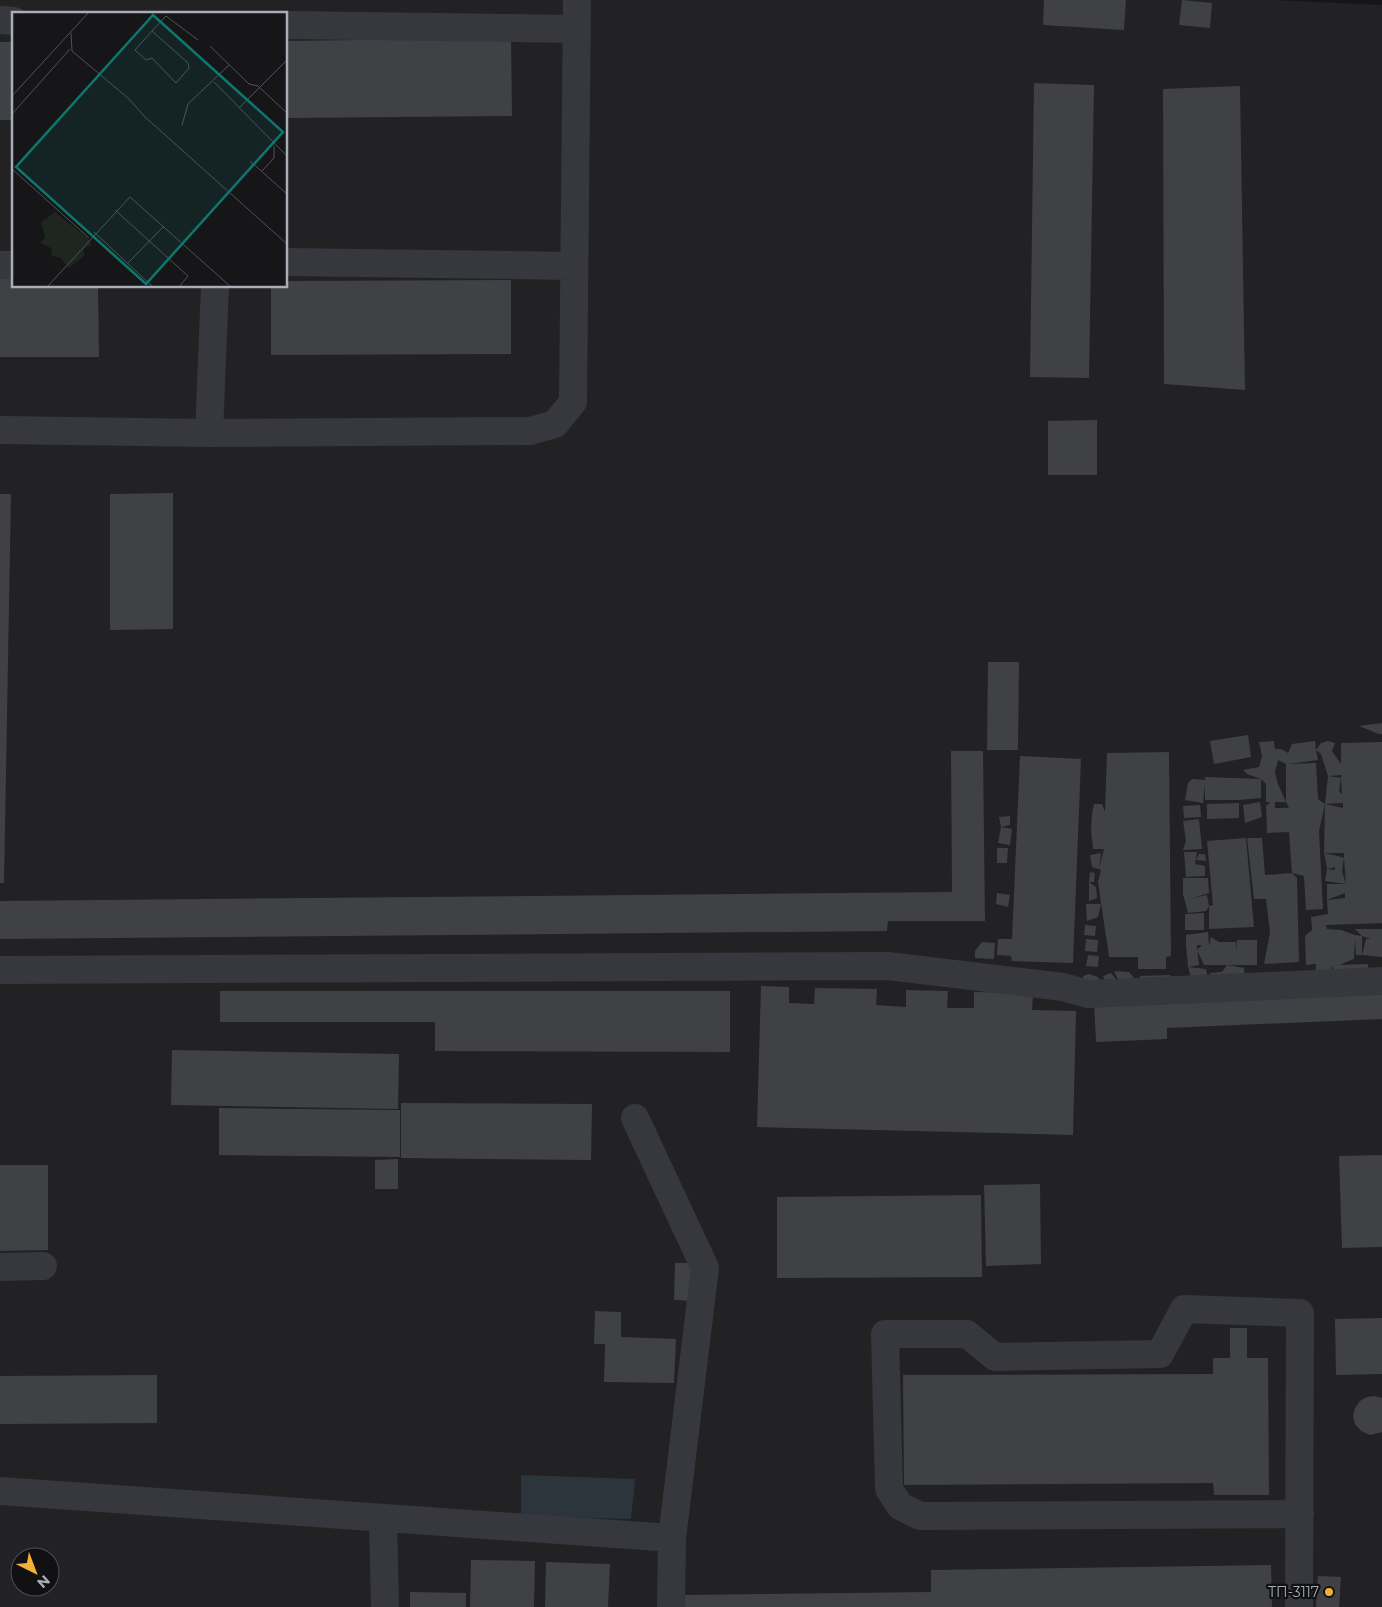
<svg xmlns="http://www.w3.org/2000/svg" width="1382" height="1607" font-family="Montserrat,sans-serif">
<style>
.built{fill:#222225;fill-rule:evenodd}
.water{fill:#2c353c}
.building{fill:#404145;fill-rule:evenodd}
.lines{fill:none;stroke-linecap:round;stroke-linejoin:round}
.minor{stroke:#37383d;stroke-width:28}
.poi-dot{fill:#f2b134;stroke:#111113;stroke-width:2}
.labels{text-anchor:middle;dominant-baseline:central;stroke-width:4.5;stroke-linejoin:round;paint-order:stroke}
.poi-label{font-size:14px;fill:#a8adb8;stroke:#111113;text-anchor:end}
.inset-road{fill:none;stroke:#505258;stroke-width:1}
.view{fill:#0f766e;fill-opacity:0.15;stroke:#0f766e;stroke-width:2.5}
.inset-edge{fill:none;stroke:#a8adb8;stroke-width:2.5}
</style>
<rect width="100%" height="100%" fill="#161618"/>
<path class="built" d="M0 0H1272L1382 5V1607H0ZM14 14H286V286H14ZM20 1557H50V1587H20Z"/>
<path class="water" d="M521 1475 635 1479 631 1519 521 1516Z"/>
<path class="building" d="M1044 0H1126L1124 30 1043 25Z
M1182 0 1212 3 1210 28 1179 25Z
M511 38 512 116 286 118V41Z
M0 42H14V120H0Z
M1034 83 1094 85 1089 378 1030 377Z
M1240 86 1245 390 1164 384 1163 89Z
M0 277H14V286H98L99 357H0Z
M511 280V354L271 355V286H286V281Z
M1097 420V475H1048V421Z
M173 493V629L110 630V494Z
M0 494H11L4 883H0Z
M988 662H1019L1018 750H987Z
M1382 723V734H1379L1359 726Z
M1248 735 1251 757 1214 764 1210 741Z
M1274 741 1275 749H1281L1288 753 1292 744 1315 741 1316 750 1318 760 1288 764 1316 763 1318 799 1325 804 1328 776 1321 754 1316 750 1321 743 1328 741 1335 743 1332 751 1341 764V743L1382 742V923L1326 925 1327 929 1341 930 1355 935 1362 936V955H1356L1355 939 1354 959 1339 965 1368 964V976L1337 979 1332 965V984L1315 978 1316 964 1306 965 1305 936 1312 930 1311 917 1328 914 1327 900 1345 898V893L1327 900V884H1346L1325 881 1327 869 1335 870V867L1327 869 1324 853 1325 804 1319 831 1323 909 1306 910 1304 876 1292 873 1297 878 1299 962 1264 964 1270 932 1266 899H1254L1247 838H1262L1265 875 1292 873 1289 832 1267 833 1266 806 1271 802H1266V784L1261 779V798L1239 800H1205V784L1203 803 1185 800 1188 783 1192 779 1206 780 1204 777 1261 779 1247 774 1243 770 1259 767 1262 756 1259 742ZM1278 760 1286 764V802L1289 808H1275V802H1286L1278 784 1275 772ZM1342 775 1341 778 1342 794 1339 791 1341 778 1328 776ZM1343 803V808L1325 804ZM1324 853H1344V858L1338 856ZM1344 858 1346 884 1342 871Z
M951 751H983L985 921H888L887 931 0 939V901L952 892Z
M1169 752 1171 956 1166 957V969H1138V957H1109L1098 882 1101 870 1092 867 1090 855 1101 853 1099 868 1104 849H1093L1091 830 1092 814 1094 804H1102L1105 812 1107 753Z
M1020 756 1081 759 1073 963 1012 961 1011 956 997 955 998 939H1012Z
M1260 802 1262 817 1245 823 1243 805Z
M1239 803V818L1207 819V804Z
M1200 805 1201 817 1184 818 1183 806Z
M1010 816V825L1001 827 999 817Z
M1199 819 1202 849 1183 850 1186 841 1183 821Z
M1001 827 1012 829 1010 845 998 843Z
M1246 838 1254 927 1209 929V906L1213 905 1207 841Z
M997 848H1008L1007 863H997Z
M1184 852H1197L1195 864 1205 866V876L1186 877Z
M1199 854H1205L1206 861 1196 860Z
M1090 872 1095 873 1094 882H1089L1096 887 1097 898 1089 901V882Z
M1183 878H1208L1209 893 1190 899 1207 895 1209 906 1206 911 1188 913 1183 894Z
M997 893 1010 895 1008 907 996 904Z
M1086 904H1101L1098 917 1087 921Z
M1204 913V930H1185V914Z
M1085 925 1096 926 1095 936 1084 935Z
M1355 929H1382V957L1362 955 1366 939H1371L1362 936Z
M1208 932 1209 946 1211 937 1219 942H1236V952L1237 940H1257V965H1227L1244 968 1245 981 1209 984 1210 973 1222 972 1227 965H1204L1197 950 1202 945H1197V947L1199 965 1188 967 1186 946V935Z
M1086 939 1098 940 1097 952 1085 951Z
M982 942 995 943 994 959 975 958V951Z
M1088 955 1099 956 1098 967 1086 966Z
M1188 967 1206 969 1209 984 1174 985V976L1191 977Z
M1114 971 1129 972 1140 986V976L1170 975 1174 985 1157 986H1140L1122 987Z
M1111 973 1122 987 1108 990 1103 976Z
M1089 974 1098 977 1103 987 1085 991 1083 976Z
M761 986 789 987V1003L814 1004 815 988 877 989 876 1005 906 1007V990L948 991 947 1008H974V992L1033 993 1032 1010 1076 1011 1073 1135 757 1127Z
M220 991H730V1052L435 1051V1022H220Z
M1382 991V1019L1167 1028V1039L1096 1042 1094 1002Z
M172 1050 399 1054 398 1109 171 1105Z
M401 1103 592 1104 591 1160 401 1158Z
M219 1108 400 1110V1157L219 1155Z
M1382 1155V1247L1342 1248 1339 1156Z
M398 1159V1189H375V1160Z
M0 1165H48V1250L0 1251Z
M1040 1184 1041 1264 986 1266 984 1185Z
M981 1195 982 1277 777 1278V1197Z
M675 1263H695L694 1301 674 1300Z
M595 1311 621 1312V1337L676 1339 674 1383 604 1382 605 1344H594Z
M1382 1318V1374L1336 1375 1335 1319Z
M1230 1328H1247V1358H1268L1269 1495H1214L1213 1483 904 1485 903 1375 1213 1374V1358H1230Z
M157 1375V1423L0 1424V1376Z
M1375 1396 1382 1398V1432L1370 1435 1361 1431 1355 1424 1353 1416 1355 1408 1360 1401 1367 1397Z
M471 1560 535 1561 534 1607H470Z
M546 1562 610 1564 608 1607H545Z
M1271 1565 1272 1607H685V1595L931 1592V1570Z
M1318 1576 1341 1577 1339 1607H1316Z
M410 1592 466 1593V1607H410Z"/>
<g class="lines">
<path class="minor" d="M0 20 14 21
M286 25 576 29
M286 262 574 266
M0 265H14
M0 430 209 433 530 431 555 424 573 402 577 0
M209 433 215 286
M0 970 888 966 1063 987 1088 994 1382 981
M635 1118 705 1268 672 1538 671 1607
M0 1267 43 1266
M0 1491 672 1538
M383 1519 385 1607
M1299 1607 1300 1313 1184 1309 1160 1354 995 1357 967 1334H885L889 1489 900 1506 920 1516 1300 1514"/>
</g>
<circle class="poi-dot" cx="1329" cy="1592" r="5"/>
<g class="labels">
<g class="poi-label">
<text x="1319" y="1592">ТП-3117</text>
</g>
</g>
<g transform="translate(12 12)">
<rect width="275" height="275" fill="#161618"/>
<path d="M43 200 78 228 79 233 72 237V244L57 256 49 246 40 244 39 236 28 231 33 226 29 210Z" fill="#1e261f"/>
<path class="inset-road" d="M140 19 176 51 177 56 164 71 140 46 134 48 123 38 140 19 154 4 186 28M59 21 60 39 116 86 133 105 275 232M198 34 237 72 246 74 275 101M202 70 275 144M0 84 77 0M227 96 275 48M0 102 58 37M170 113 176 92 217 53M238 149 275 182M0 157 77 226M250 159 262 146V134M103 198 176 264 167 275M82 220 141 275M116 251 152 214M35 275 118 185 219 275"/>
<path class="view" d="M141 3 271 120 134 272 4 155Z"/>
<rect width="275" height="275" class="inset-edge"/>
</g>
<g transform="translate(35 1572) rotate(138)"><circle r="24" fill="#111113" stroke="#4d4f55"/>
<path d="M0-4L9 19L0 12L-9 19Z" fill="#f2b134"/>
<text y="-8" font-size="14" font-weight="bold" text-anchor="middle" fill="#a8adb8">N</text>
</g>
</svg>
